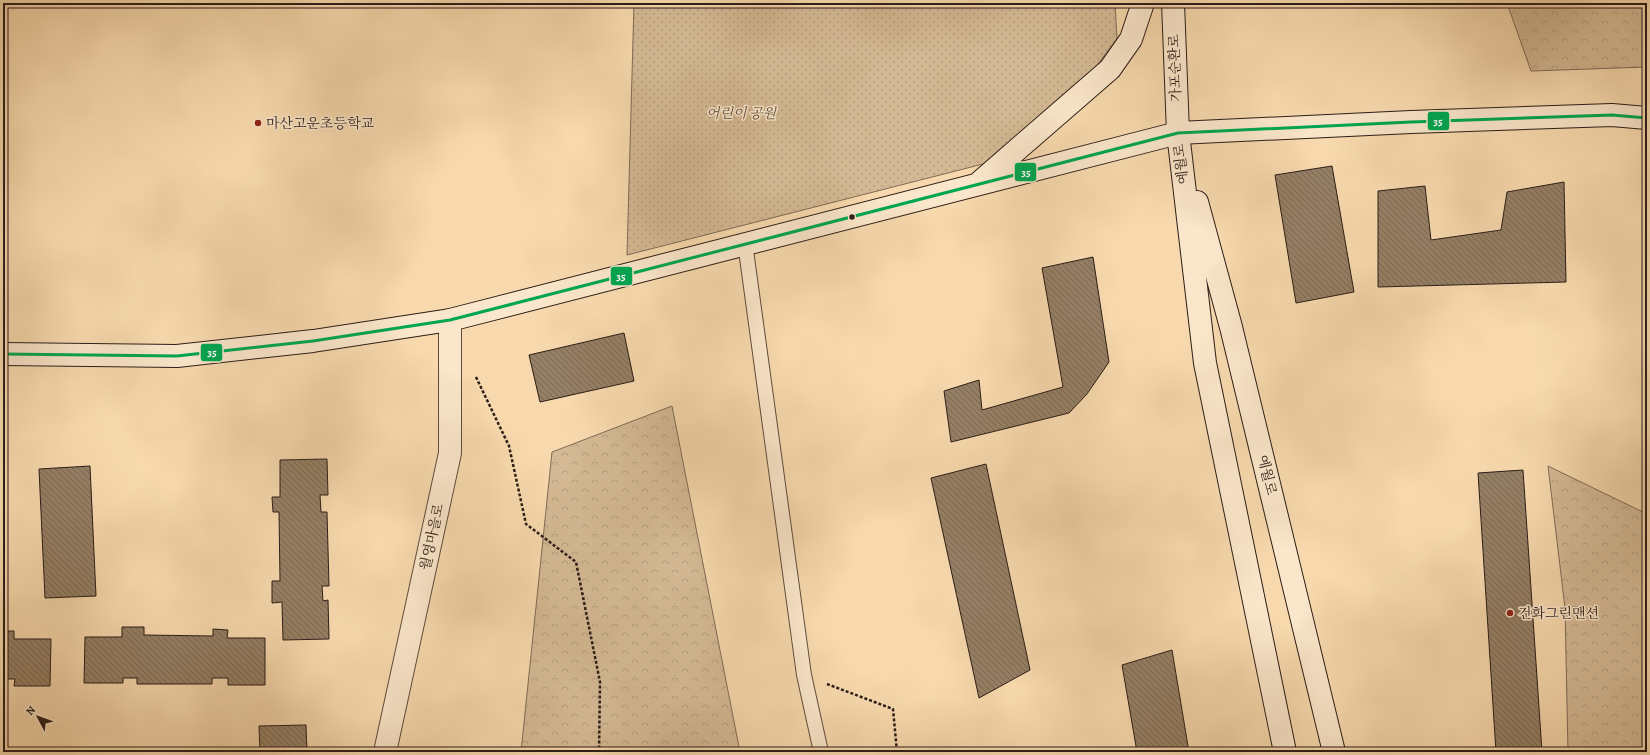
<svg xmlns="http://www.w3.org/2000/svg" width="1650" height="755" font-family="Alegreya,'Noto Serif KR',serif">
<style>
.forest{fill:url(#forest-crowns);stroke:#806b56}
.park{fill:url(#park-dots);stroke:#806b56}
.building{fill:url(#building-back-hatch);stroke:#2b1d18}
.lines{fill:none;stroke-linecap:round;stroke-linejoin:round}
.lane-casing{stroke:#5e4c3d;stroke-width:16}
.street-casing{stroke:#5e4c3d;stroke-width:24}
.secondary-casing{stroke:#2b1d18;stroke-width:24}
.path{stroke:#2b1d18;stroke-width:2.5;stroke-dasharray:3 2;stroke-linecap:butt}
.lane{stroke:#fae6ca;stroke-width:14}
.street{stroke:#fae6ca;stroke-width:22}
.secondary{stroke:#fae6ca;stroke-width:22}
.bus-1-casing{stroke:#fae6ca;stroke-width:6}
.bus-1{stroke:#00a651;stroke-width:3}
.poi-dot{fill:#8f2418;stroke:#fae6ca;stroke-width:1.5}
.bus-dot{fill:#2b1d18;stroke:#fae6ca;stroke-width:1.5}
.labels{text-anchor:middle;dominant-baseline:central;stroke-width:3;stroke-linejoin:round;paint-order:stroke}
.street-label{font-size:14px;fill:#2b1d18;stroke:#fae6ca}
.park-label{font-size:14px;font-style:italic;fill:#5e4c3d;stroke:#fae6ca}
.poi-label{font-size:14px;fill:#2b1d18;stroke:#fae6ca;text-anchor:start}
.line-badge{stroke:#fae6ca;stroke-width:1.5}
.badge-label{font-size:11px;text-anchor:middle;font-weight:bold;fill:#fff}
</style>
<defs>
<pattern id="forest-crowns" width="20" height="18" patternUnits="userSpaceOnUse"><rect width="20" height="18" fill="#d4b994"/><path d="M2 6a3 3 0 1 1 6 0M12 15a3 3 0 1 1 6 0" fill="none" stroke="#b69f7f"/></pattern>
<pattern id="park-dots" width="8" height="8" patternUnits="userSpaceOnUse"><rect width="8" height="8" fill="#d4b994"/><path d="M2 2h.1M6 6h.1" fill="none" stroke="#b69f7f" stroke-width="1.8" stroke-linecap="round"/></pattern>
<pattern id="building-back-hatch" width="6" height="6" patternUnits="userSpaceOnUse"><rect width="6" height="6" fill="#957f65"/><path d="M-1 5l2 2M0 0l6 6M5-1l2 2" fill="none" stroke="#7a6752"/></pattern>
</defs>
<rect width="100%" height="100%" fill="#f7d9ad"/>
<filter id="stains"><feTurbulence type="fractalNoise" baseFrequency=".005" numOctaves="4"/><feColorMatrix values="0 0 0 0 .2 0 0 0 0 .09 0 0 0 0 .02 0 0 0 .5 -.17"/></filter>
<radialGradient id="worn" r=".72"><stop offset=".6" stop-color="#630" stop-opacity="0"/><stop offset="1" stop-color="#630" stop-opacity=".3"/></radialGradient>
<path class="forest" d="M1507 3H1647V67L1531 71Z
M672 406 740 752H521L552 452Z
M1548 466 1647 514V752H1568L1565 608Z"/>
<path class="park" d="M634 3H1115L1117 39 1030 152 627 255Z"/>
<path class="building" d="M1332 166 1354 292 1296 303 1275 175Z
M1564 182 1566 282 1378 287V191L1425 186 1431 240 1501 230 1507 192Z
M1093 257 1109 362 1087 394 1069 413 951 442 944 391 979 380 982 410 1063 387 1042 268Z
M624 333 634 381 540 402 529 355Z
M327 459 328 495H320L321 512H327L329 586H322L323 601 328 600 329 639 283 640 282 602 272 603V581H280L279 512H273L272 497H280V460Z
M986 464 1030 670 979 698 931 478Z
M90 466 96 596 45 598 39 469Z
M1523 470 1542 752H1496L1478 473Z
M122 627H144V635L213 636V629L228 630 227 638H265V685H228V678H212V684H137V678H123V683H84L85 637H122Z
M3 631H14V639H51L50 686H14L15 679H3Z
M1172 650 1189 752H1137L1122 665Z
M306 725 307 752H260L259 726Z"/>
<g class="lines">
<g class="lane-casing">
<path id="lane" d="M745 243 804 675 821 752"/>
</g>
<g class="street-casing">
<path id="street" d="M385 752 450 453V320"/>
</g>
<g class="secondary-casing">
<path id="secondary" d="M1173 3 1178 133 1205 363 1285 752
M981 181 1110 69 1131 39 1143 3
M1197 202 1231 327 1334 752
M3 354 177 356 313 341 450 320 1178 133 1411 122 1612 115 1647 118"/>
</g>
<path class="path" d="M476 377 509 446 526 524 576 562 600 682 599 752
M827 684 893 709 897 752"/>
<use href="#lane" class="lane"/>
<use href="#street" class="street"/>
<use href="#secondary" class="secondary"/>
<g class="bus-1-casing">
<path id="bus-1" d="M3 354 177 356 313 341 450 320 1178 133 1411 122 1612 115 1647 118"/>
</g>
<use href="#bus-1" class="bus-1"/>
</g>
<g class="poi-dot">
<circle cx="258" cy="123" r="4"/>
<circle cx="1510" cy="613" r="4"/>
</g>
<circle class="bus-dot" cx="852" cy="217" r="3.5"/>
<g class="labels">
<g class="street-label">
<text transform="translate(1175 68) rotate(-92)">가포순환로</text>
<text transform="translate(1181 164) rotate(-97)">예월로</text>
<text transform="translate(1267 475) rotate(76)">예월로</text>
<text transform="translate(432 537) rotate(-78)">월영마을로</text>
</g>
<g class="park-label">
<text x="741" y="113">어린이 공원</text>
</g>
<g class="poi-label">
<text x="266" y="123">마산고운초등학교</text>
<text x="1518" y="613">건화그린맨션</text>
</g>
</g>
<g class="line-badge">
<rect x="1427" y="111" width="23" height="20" rx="4" fill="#00a651"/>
<rect x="1014" y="162" width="23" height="20" rx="4" fill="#00a651"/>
<rect x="610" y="266" width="23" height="20" rx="4" fill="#00a651"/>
<rect x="200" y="343" width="23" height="19" rx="4" fill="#00a651"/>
</g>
<g class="badge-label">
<text x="1438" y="125">35</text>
<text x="1026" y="176">35</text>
<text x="621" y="280">35</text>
<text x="212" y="356">35</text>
</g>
<rect width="1650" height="755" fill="none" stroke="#f7d9ad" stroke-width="16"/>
<rect x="4" y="4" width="1642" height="747" fill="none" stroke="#2b1d18" stroke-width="2"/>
<rect x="8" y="8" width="1634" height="739" fill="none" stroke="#2b1d18"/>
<g transform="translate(38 717) rotate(311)" stroke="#fae6ca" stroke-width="3" paint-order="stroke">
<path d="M0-3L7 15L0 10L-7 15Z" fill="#2b1d18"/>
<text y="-6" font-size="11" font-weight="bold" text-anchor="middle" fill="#2b1d18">N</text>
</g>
<rect width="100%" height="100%" filter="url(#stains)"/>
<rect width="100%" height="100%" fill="url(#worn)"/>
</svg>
